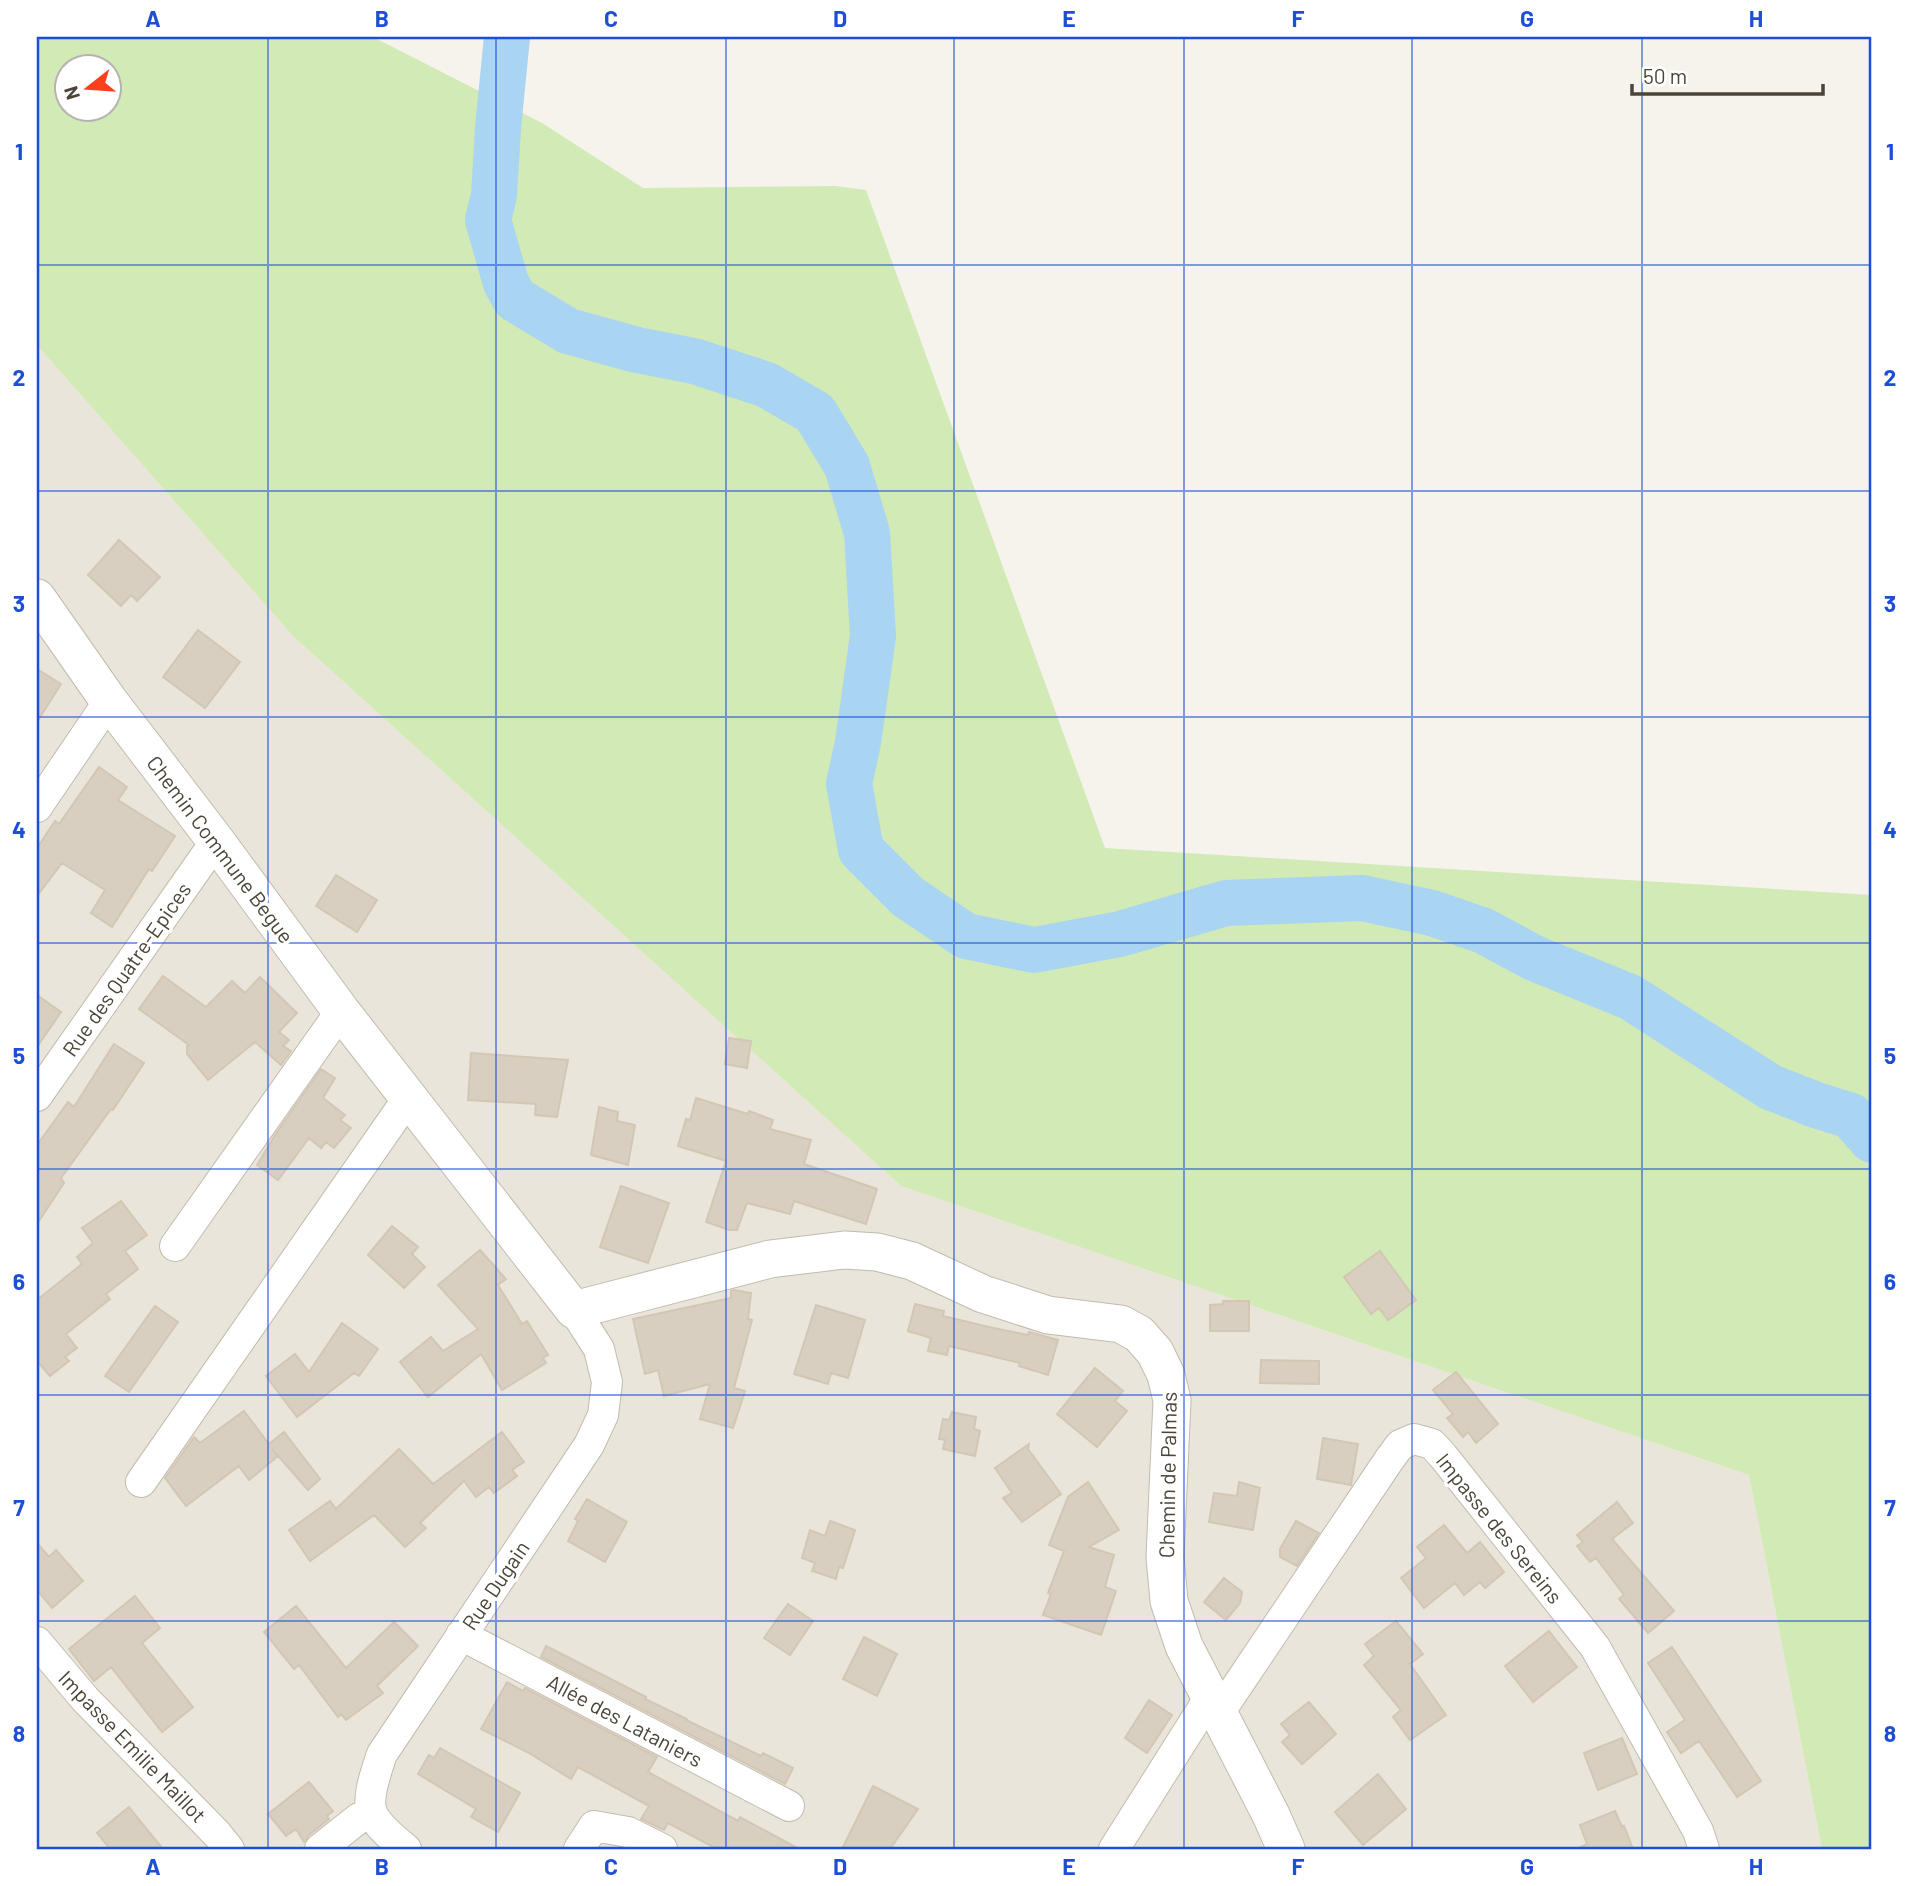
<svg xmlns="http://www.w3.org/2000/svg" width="1909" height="1886" font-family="Barlow,sans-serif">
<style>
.residential{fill:#eae5da}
.green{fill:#d2eab5;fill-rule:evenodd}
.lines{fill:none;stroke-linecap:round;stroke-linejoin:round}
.river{stroke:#a9d4f2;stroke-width:46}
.building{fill:#d8cfc1;stroke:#d3c7b4;stroke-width:2}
.minor-casing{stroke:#c2bbae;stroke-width:32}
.tertiary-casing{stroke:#c2bbae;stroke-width:39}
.minor{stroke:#fff;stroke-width:30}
.tertiary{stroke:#fff;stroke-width:37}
.grid{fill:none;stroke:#1d4ed8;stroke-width:2;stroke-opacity:0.55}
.labels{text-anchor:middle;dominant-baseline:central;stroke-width:7;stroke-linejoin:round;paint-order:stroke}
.street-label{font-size:21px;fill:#4b4439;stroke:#fff}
.neatline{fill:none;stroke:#1d4ed8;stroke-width:2.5}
.grid-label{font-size:23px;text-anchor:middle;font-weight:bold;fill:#1d4ed8}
</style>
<rect width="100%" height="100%" fill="#f6f3ec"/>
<path class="residential" d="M37 345 293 636 901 1186 1749 1475 1822 1849H37Z"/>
<path class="green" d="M37 37H373L542 123 643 188 835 186 866 190 1105 848 1872 895V1849H1822L1749 1475 901 1186 293 636 37 345ZM66 66H108V108H66Z"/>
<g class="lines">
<path class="river" d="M507 37 498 128 494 195 488 220 506 283 515 299 568 331 637 350 694 361 767 385 815 413 847 466 867 533 873 636 858 742 849 784 861 850 908 897 966 936 1034 950 1120 934 1226 903 1362 898 1432 913 1484 931 1534 958 1630 997 1770 1087 1816 1105 1851 1116 1872 1140"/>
</g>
<path class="building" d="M119 540 160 577 137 601 131 595 121 606 88 575Z
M198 630 240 662 205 708 163 677Z
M37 669 61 684 37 722Z
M99 767 127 787 118 800 175 836 152 871 149 869 112 927 91 913 105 890 62 863 37 896V848L55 821 59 824Z
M336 875 377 900 357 932 316 906Z
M163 976 206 1007 232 981 245 993 260 977 297 1013 279 1032 289 1040 283 1046 291 1051 281 1065 255 1042 208 1080 187 1054V1046L189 1045 139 1009Z
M37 995 61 1012 37 1047Z
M729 1038 751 1041 747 1068 725 1064Z
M114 1044 144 1063 113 1110 111 1109 61 1178 64 1183 37 1224V1145L68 1102 74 1107Z
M471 1053 568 1060 557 1117 535 1115 536 1104 468 1100Z
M321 1069 335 1078 323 1098 345 1115 340 1120 351 1128 334 1148 326 1142 321 1148 309 1138 278 1180 257 1165 275 1135Z
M696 1098 748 1114 749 1111 773 1120 770 1129 811 1140 804 1164 877 1189 866 1224 794 1201 790 1214 747 1203 737 1230H729L706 1222 726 1161 678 1146 686 1119 690 1120Z
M599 1107 618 1112 617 1121 635 1125 628 1165 591 1155Z
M621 1186 669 1203 648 1263 600 1247Z
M121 1201 147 1235 125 1251 138 1269 106 1294 110 1299 66 1334 77 1348 65 1357 69 1361 50 1376 37 1361V1300L82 1264 77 1257 93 1243 82 1228Z
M392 1226 418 1247 412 1254 425 1267 404 1288 368 1255Z
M480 1250 506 1279 498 1285 522 1324 527 1321 548 1355 543 1358 546 1363 502 1390 481 1354 428 1397 400 1362 431 1337 443 1351 478 1329 438 1285Z
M1380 1251 1416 1300 1388 1320 1379 1308 1371 1314 1344 1277Z
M734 1290 751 1293 748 1319 752 1320 734 1388 745 1391 733 1428 700 1419 710 1384 664 1396 658 1370 645 1374 633 1319 731 1298V1291Z
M1223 1301H1249V1331H1210V1305L1223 1304Z
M915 1304 944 1311 943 1316 989 1327 1028 1335 1029 1332 1058 1340 1048 1375 1019 1366 1020 1363 949 1346 947 1355 928 1351 931 1338 908 1331Z
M816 1305 865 1320 848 1378 831 1373 828 1384 794 1374Z
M155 1306 178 1322 129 1392 105 1376Z
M342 1323 378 1349 359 1376 354 1373 297 1417 266 1376 295 1354 309 1372Z
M1261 1360 1319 1361V1384L1260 1383Z
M1095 1368 1123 1391 1115 1401 1127 1411 1097 1447 1057 1414Z
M1456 1372 1498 1424 1476 1443 1468 1432 1463 1437 1447 1418 1453 1414 1433 1390Z
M244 1411 269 1444 284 1432 320 1479 308 1490 272 1449 278 1456 249 1480 239 1466 186 1506 165 1478 194 1437 200 1443Z
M952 1412 976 1417 974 1429 980 1431 975 1456 943 1449 945 1440 939 1439 943 1419 949 1420Z
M502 1432 524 1462 512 1470 517 1476 494 1493 489 1487 476 1497 464 1481 420 1523 426 1528 405 1547 374 1515 310 1561 289 1530 330 1501 336 1509 399 1449 433 1484Z
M1323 1438 1358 1444 1351 1485 1317 1479Z
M1029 1444 1028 1449 1061 1494 1022 1522 1003 1498 1012 1493 995 1468Z
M1088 1482 1119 1530 1089 1547 1114 1555 1105 1587 1116 1591 1101 1635 1043 1615 1051 1594 1048 1593 1064 1551 1049 1545 1068 1497Z
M1239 1482 1260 1488 1253 1530 1209 1522 1214 1493 1237 1496Z
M587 1499 627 1522 605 1562 568 1541 578 1521 575 1519Z
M1617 1502 1633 1523 1612 1539 1674 1611 1648 1633 1619 1599 1624 1595 1596 1558 1590 1562 1577 1546 1583 1542 1577 1535Z
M830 1521 855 1530 843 1568 839 1567 836 1579 812 1571 815 1563 802 1558 810 1530 825 1536Z
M1296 1521 1319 1533 1297 1566 1280 1557V1549Z
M1444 1525 1467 1553 1480 1542 1504 1572 1485 1588 1480 1582 1464 1595 1455 1583 1424 1608 1401 1578 1426 1558 1417 1547Z
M37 1543 49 1557 56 1550 83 1581 52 1608 37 1590Z
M1224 1578 1242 1592 1240 1603 1226 1620 1204 1602Z
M135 1596 160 1628 142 1643 193 1707 162 1732 111 1667 94 1681 69 1649Z
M788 1604 813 1621 790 1655 764 1638Z
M296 1606 346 1668 394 1622 418 1646 377 1686 383 1693 346 1720 341 1714 338 1717 299 1665 294 1669 264 1632Z
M1396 1621 1423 1654 1410 1664 1446 1715 1410 1740 1393 1717 1401 1710 1364 1665 1374 1656 1365 1644Z
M1549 1631 1577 1667 1533 1702 1505 1666Z
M864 1637 897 1654 877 1696 843 1679Z
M546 1646 646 1697 645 1699 687 1719 686 1720 761 1756 763 1753 793 1768 785 1784 541 1657Z
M1672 1647 1761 1781 1737 1797 1699 1741 1681 1753 1667 1732 1685 1720 1648 1663Z
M507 1682 523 1691 525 1688 657 1757 648 1772 738 1821 740 1817 799 1849H717L668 1823 664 1830 641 1819 649 1806 578 1767 571 1779 529 1753 481 1729Z
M1149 1700 1172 1715 1147 1753 1125 1738Z
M1309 1702 1336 1734 1302 1764 1282 1742 1290 1735 1281 1724Z
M1622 1738 1637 1774 1598 1790 1584 1753Z
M440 1748 520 1793 498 1832 471 1817 476 1809 418 1774 429 1755 434 1758Z
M1378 1774 1406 1809 1363 1845 1335 1812Z
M309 1782 333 1811 327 1816 329 1819 309 1835 304 1842 296 1829 286 1836 268 1814Z
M873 1786 918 1809 890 1849H842Z
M129 1807 136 1816 163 1849H110L97 1833Z
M1615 1811 1622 1827 1624 1826 1633 1849H1577L1587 1844 1580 1825Z"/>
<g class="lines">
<g class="minor-casing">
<path id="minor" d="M37 807 109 701
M37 1096 216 841
M175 1246 341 1011
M141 1482 409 1097
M461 1635 789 1806
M37 1642 85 1699 217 1834 229 1849
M1219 1713 1389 1460 1400 1445 1414 1439 1432 1444 1443 1456 1595 1647 1698 1831 1704 1849
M320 1849 359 1818 372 1812
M406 1849C395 1840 378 1827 372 1813 366 1798 377 1769 382 1754L589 1445 603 1415 607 1382 599 1349 574 1310
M579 1849 594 1826 628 1832 662 1849
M1114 1849 1210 1697"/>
</g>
<g class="tertiary-casing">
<path id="tertiary" d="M37 598 109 701 216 841 341 1011 574 1310 770 1259 844 1250 877 1252 912 1261 983 1294 1048 1315 1121 1324 1139 1334 1155 1352 1166 1375 1172 1400 1165 1557 1169 1601 1184 1646 1271 1815 1286 1849"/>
</g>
<use href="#minor" class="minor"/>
<use href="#tertiary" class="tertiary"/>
</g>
<path class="grid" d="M268 37V1849M496 37V1849M726 37V1849M954 37V1849M1184 37V1849M1412 37V1849M1642 37V1849M37 265H1872M37 491H1872M37 717H1872M37 943H1872M37 1169H1872M37 1395H1872M37 1621H1872"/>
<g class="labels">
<g class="street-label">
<text transform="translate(221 849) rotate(53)">Chemin Commune Begue</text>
<text transform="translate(126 969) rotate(-55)">Rue des Quatre-Epices</text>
<text transform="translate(1167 1475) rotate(-89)">Chemin de Palmas</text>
<text transform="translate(1500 1528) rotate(51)">Impasse des Sereins</text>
<text transform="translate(495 1585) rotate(-56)">Rue Dugain</text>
<text transform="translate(625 1720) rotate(28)">Allée des Lataniers</text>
<text transform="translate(133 1746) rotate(46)">Impasse Emilie Maillot</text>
</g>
</g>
<rect width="1909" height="1886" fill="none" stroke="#ffffff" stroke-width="77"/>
<g transform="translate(88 88) rotate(253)"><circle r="33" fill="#ffffff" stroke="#b7b4b0" stroke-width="2"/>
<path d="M0-5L12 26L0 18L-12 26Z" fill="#fc3f1d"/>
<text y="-10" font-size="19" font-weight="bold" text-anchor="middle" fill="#4b4439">N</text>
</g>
<path d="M1632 84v10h191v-10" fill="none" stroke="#4b4439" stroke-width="3.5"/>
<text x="1643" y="84" font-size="21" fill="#4b4439" stroke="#ffffff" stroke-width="5" paint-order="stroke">50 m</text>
<rect x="38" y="38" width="1832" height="1810" class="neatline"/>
<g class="grid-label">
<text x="153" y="27">A</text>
<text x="382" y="27">B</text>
<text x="611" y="27">C</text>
<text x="840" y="27">D</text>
<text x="1069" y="27">E</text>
<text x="1298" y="27">F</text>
<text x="1527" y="27">G</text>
<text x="1756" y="27">H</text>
<text x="19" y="160">1</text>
<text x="1890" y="160">1</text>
<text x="19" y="386">2</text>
<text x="1890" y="386">2</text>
<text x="19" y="612">3</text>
<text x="1890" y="612">3</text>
<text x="19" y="838">4</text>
<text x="1890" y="838">4</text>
<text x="19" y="1064">5</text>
<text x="1890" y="1064">5</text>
<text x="19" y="1290">6</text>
<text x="1890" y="1290">6</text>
<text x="19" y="1516">7</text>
<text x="1890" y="1516">7</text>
<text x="19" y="1742">8</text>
<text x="1890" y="1742">8</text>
<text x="153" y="1875">A</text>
<text x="382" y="1875">B</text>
<text x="611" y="1875">C</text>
<text x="840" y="1875">D</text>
<text x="1069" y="1875">E</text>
<text x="1298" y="1875">F</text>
<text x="1527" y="1875">G</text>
<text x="1756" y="1875">H</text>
</g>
</svg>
